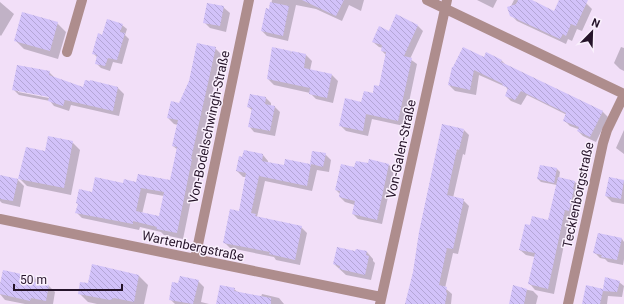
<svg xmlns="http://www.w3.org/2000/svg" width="624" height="304" font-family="Roboto,sans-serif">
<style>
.shadow{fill:#0003;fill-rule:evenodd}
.building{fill:url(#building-back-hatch);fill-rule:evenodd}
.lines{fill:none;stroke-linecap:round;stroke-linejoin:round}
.minor{stroke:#ae8d8d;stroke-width:10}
.labels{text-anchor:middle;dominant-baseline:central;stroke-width:3;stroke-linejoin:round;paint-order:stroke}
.street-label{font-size:13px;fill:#26142a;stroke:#faf0fd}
</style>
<defs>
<pattern id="building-back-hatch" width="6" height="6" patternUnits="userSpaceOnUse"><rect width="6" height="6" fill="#d2c2f9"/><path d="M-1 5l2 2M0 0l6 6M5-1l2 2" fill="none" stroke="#b4a6d6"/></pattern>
</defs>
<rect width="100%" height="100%" fill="#f2dff8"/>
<path class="shadow" d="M272 0H364L361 11 349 5 342 21 316 9 296 5 288 41 267 36 262 31 266 9 270 10Z
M477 0H497L493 8Z
M514 0H529L554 12 560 0H579L586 3 592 9 582 31 577 29 572 41 568 39 566 44 517 21 511 15 509 10Z
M0 2 14 14 1 36 0 35Z
M223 7 230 13 226 32 210 28 204 22Z
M397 16 418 26 423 31 410 59 417 64 404 126 372 119 368 136 346 131 340 125 380 87 387 56 382 51 383 48 379 47 373 42 389 32Z
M57 23 66 32 58 59 24 49 15 40Z
M122 25 127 29 125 35 129 39 122 64 113 62 110 71 101 68 96 63 98 58 93 53 102 36Z
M621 47 624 48V71L620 69 614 63Z
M215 48 221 54 197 165 198 166 183 239 164 235 161 232 140 227 139 230 82 218 76 212 92 193 124 184 171 181 178 150 173 146 178 125 174 124 168 118 180 104ZM147 193 164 196 160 217 142 214Z
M273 48 306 55 312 61 310 70 332 75 338 81 333 103 316 99 310 93 274 85 268 79Z
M484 58 501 60 506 65 602 111 608 117 596 142 583 136 578 131V129L570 126 565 121 567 115 527 95 521 105 511 101 506 96 508 90 506 87 479 75 476 95 455 91 449 85Z
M49 72 55 78 84 89 91 81 118 88 124 94 119 116 71 105 69 111 54 106 50 101 19 95 13 89ZM18 90 54 97V99L18 92Z
M266 98 271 103V106L275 107 280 112 275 136 254 132 249 126 252 110 248 107Z
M464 130 469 135 465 155 463 154 453 198 463 200 469 206 458 254 453 253 445 288 452 294 451 304H407L414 272Z
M624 130V154L616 148Z
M72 142 80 150 71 195 27 186 19 178Z
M313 152 325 154 331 160 329 172 317 170 312 191 265 181 257 217 301 227 307 233 300 265 276 260 274 257 230 248 224 242 240 212 247 177H243L237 171 263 155 268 161V163L285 166 311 165Z
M369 164 389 165 394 170 382 224 358 219 353 214 355 205 345 202 340 197V194L336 190Z
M541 166 557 169 560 172 559 178 574 181 580 187 574 216 570 215 554 294 535 290 530 284 535 257 526 255 520 250 531 227 549 221 557 185 541 182 538 179Z
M610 178 624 181V204L612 202 606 196Z
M0 179 18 180 24 186 20 207 2 203 0 201Z
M598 234 622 239 624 242V259L623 265 608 262 605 259 600 258 594 252Z
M357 250 367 252 373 259V261L375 263 371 280 346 275 334 264 356 252Z
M139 276 148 285 144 304H97L88 302 79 293Z
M35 278 41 284 49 286 55 292 53 304H25L5 300 0 294V289Z
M198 281 204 287 201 302 209 304H175L170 299 179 285Z
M619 282 624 286 622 297 608 296 607 304H583L604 290Z
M514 287 533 291 538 296 536 304H510Z
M234 289 239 293 261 297 262 294 279 298 284 304H217Z"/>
<path class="building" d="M302 0H344L336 16Z
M518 0H532L554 11 559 0H588L576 26 571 24 566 36 563 34 560 39 510 16 507 7 516 4Z
M270 2 289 6 283 36 261 31 266 8 269 9Z
M207 3 224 6 220 26 203 23Z
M22 12 58 22 50 51 14 41Z
M396 14 418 25 404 56 412 58 398 121 366 114 363 131 339 126 345 98 361 102 364 91 373 93 374 85 379 86 386 52 381 51 382 45 372 42 379 26 389 31Z
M107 19 123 24 120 32 125 33 117 60 108 58 105 66 95 64 97 55 92 54 98 33 102 35Z
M197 43 216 47 191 159H192L177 233 156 229 157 227 133 221V224L75 213 78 204 76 203 79 189 92 192 95 177 123 183 124 179 136 182 138 174 170 180 177 147 172 146 178 120 167 118 171 101 179 103 189 81ZM141 188 164 192 159 216 136 211Z
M272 47 291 51 290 55 292 51 306 54 304 68 332 74 327 98 309 94 310 88 267 79Z
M463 47 484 57 486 52 502 60 501 62 603 111 590 137 577 131 579 127 563 121 566 113 521 91 515 100 505 96 508 88 502 85 503 84 474 70 470 90 448 85 452 67H453Z
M17 65 50 71 49 75 83 87 85 80 90 81V80L118 87 113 111 65 100 63 106 48 101 49 97 12 90Z
M250 94 266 97 265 104 275 106 270 131 248 127 252 108 247 107Z
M442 124 464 129 459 150 457 149 447 195 464 199 453 249 447 248 439 285 447 287 446 292 447 293 445 304H405L413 272 419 232Z
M48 136 73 141 64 188 18 179 26 147 45 151Z
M244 150 263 154 262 161 284 165 285 159 310 164 312 151 326 153 323 167 311 164 307 186 259 176 251 213 256 214 255 216 302 226 295 260 269 254 270 252 223 243 230 209 239 211 246 173 236 171 239 156 242 157Z
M369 159 389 164 377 220 352 214 355 201 339 197 340 191 335 190 341 164 354 167 356 161 368 163Z
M540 165 557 168 554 183 537 179Z
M0 175 18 179 13 201 0 199Z
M558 177 575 181 573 189H574L569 211 565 210 548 289 528 284 535 253 519 250 525 224 530 225 532 216 548 220Z
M609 177 624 180 621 199 605 196Z
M598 233 622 238 617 260 601 257 602 255 593 253Z
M337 247 355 251 356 249 367 251 366 255 369 256 365 275 339 269 340 266 333 264Z
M92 264 139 275 134 302 114 298 110 300 78 294 80 282 88 283Z
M3 270 35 277 34 282 49 285 46 301 31 298 30 301 0 294V284Z
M180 276 199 280 193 304 169 300 172 282 178 283Z
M605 277 620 281 617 292 603 291 600 304H582L586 285 603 289Z
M220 285 235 288 234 291 271 298V304H216Z
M513 285 527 289 524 304H509Z"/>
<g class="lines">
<path class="minor" d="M427 0 624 94
M67 52 82 0
M0 219 381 297
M195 259 249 0
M380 304 447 0
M568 304 603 143 607 130 624 95"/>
</g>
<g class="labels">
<g class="street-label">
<text transform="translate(209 127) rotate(-78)">Von-Bodelschwingh-Straße</text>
<text transform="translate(401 149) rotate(-78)">Von-Galen-Straße</text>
<text transform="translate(578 195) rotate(-78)">Tecklenborgstraße</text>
<text transform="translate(193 246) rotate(12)">Wartenbergstraße</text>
</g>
</g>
<g transform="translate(592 32) rotate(23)" stroke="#faf0fd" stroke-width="3" paint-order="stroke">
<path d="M0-3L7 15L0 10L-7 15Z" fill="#26142a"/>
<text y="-6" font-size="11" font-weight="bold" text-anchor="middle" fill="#26142a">N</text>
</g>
<path d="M14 284v6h108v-6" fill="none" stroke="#26142a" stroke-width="2"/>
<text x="20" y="284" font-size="12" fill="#26142a" stroke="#faf0fd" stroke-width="3" paint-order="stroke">50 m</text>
</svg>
